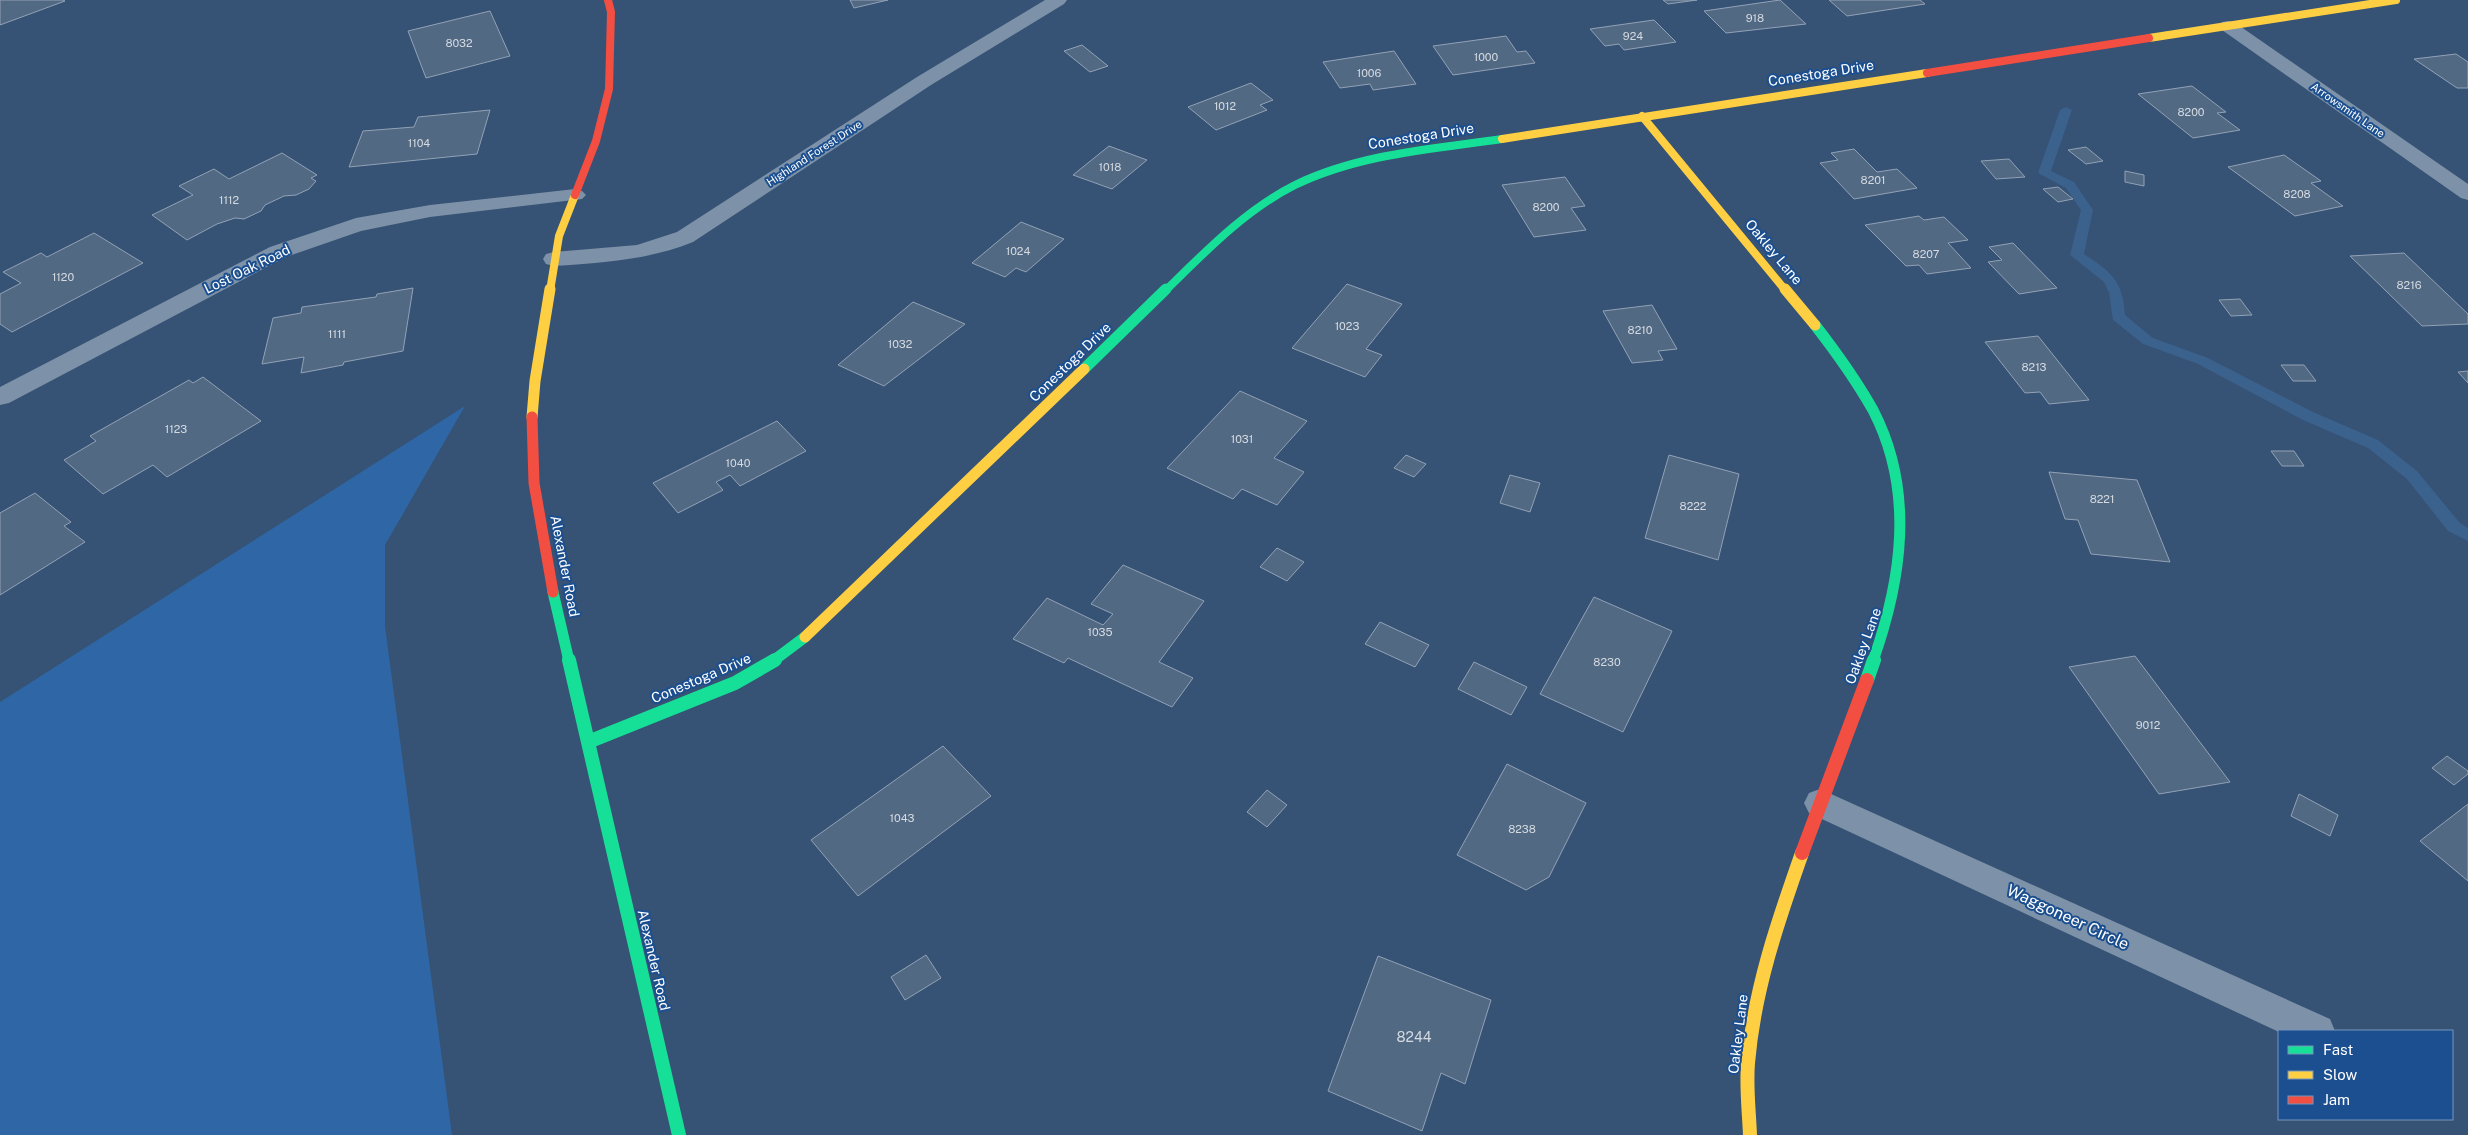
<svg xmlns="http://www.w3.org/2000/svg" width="2468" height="1135" font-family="'Public Sans',sans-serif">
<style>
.green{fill:#2f66a5}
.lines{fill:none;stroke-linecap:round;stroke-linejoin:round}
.stream{fill:#3b618d;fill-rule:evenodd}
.building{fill:#526984;stroke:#92a2b6}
.street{fill:#7d92a8;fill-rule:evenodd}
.fast-far2{stroke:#16e098;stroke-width:8}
.fast-far1{stroke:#16e098;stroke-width:11}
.fast{stroke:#16e098;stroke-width:14}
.slow-far2{stroke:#ffcf43;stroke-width:8}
.slow-far1{stroke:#ffcf43;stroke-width:11}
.slow{stroke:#ffcf43;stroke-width:14}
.jam-far2{stroke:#f24e42;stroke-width:8}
.jam-far1{stroke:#f24e42;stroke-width:11}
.jam{stroke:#f24e42;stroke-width:14}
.labels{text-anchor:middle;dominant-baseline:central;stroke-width:4;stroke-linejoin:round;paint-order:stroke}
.number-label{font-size:11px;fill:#d4dae0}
.far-street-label{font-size:11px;fill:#fff;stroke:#1b4f8f}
.street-label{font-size:14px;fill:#fff;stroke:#1b4f8f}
.near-number-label{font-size:14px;fill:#d4dae0}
.near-street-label{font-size:16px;fill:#fff;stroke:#1b4f8f}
</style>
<rect width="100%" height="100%" fill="#365274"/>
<path class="green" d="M465 406 385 545V626L452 1135H0V702Z"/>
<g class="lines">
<path class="stream" d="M2066 107 2072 110 2051 171 2074 182 2093 210 2084 254C2111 272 2123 280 2125 315L2153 338 2208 358 2313 412 2378 440 2417 471 2460 523 2468 528V541L2448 531 2407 479 2368 448 2303 420 2198 364 2143 344 2113 320 2109 293 2104 282 2070 255 2081 210 2066 188 2038 173 2060 110Z"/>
</g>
<path class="building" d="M0 0H63L65 1 0 25Z
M850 0H888L854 8Z
M1663 0H1697L1668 4Z
M1780 0 1806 24 1726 33 1704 11Z
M1829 0H1920L1925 4 1847 16Z
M490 11 510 56 426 78 408 31Z
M1654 20 1676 42 1624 50 1619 44 1605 46 1590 29Z
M1506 36 1517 52 1526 51 1535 63 1453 75 1433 46Z
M1082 45 1108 66 1090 72 1064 51Z
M1394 51 1416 84 1373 90 1370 84 1340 88 1323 62Z
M2456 54 2468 62V88H2457L2414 59Z
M1251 83 1273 100 1260 105 1267 110 1216 130 1188 107Z
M2192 86 2226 112 2217 113 2240 130 2193 138 2138 94Z
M490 110 477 154 349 167 363 131 414 127 418 117Z
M1109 146 1147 160 1112 189 1073 175Z
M2086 147 2103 161 2086 164 2068 150Z
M1854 149 1877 172 1897 169 1917 188 1854 199 1820 163 1838 160 1831 153Z
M282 153 317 175 311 178 316 181 309 189 296 195 284 196 265 205 261 211 244 219 235 218 217 224 187 240 152 215 193 195 179 186 214 169 229 179Z
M2284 155 2321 181 2311 183 2343 206 2295 216 2228 167Z
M2009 159 2025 177 1996 179 1981 161Z
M2125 171 2144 175V186L2125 182Z
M1565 177 1585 206 1571 208 1586 230 1534 237 1502 185Z
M2058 187 2073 199 2058 202 2043 189Z
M1919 216 1924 220 1944 217 1968 240 1948 243 1971 268 1927 274 1919 265 1906 266 1865 225Z
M1021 222 1064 239 1026 272 1016 268 1005 277 972 263Z
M94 233 143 263 12 332 0 324V294L21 283 3 272 41 253 47 257Z
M2013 243 2057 288 2019 294 1988 262 2002 260 1989 247Z
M2404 253 2468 314V324L2422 326 2350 256Z
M1347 284 1402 304 1366 349 1382 355 1365 377 1292 348Z
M413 288 403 351 344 362 343 365 301 373 304 357 262 364 273 318 301 313 302 307 376 297 377 294Z
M2240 299 2252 315 2231 316 2219 300Z
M913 302 965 324 884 386 838 365Z
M1652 305 1677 349 1658 351 1663 360 1632 363 1603 311Z
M2038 336 2089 400 2049 404 2040 392 2025 393 1985 342Z
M2281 365H2304L2316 381H2293Z
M2468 371V383L2458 372Z
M203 377 261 421 167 477 153 465 103 494 64 460 96 441 90 436 189 380 193 383Z
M1240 391 1307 421 1274 458 1304 472 1277 505 1242 489 1233 499 1167 468Z
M777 421 806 451 740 486 730 475 716 482 723 490 678 513 653 483Z
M2271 451H2294L2304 466H2282Z
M1406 455 1426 464 1414 477 1394 468Z
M1669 455 1739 474 1718 560 1645 538Z
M2049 472 2137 480 2170 562 2091 554 2078 520 2065 519Z
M1510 475 1540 483 1530 512 1500 503Z
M35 493 71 522 64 526 85 542 0 595V513Z
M1277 548 1304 562 1287 581 1260 567Z
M1123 565 1204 601 1159 662 1193 678 1172 707 1068 658 1064 663 1013 639 1047 598 1103 625 1113 614 1091 604Z
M1594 597 1672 631 1623 732 1540 694Z
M1380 622 1429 645 1415 667 1365 644Z
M2135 656 2230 782 2159 794 2069 667Z
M1474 662 1527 687 1511 715 1458 689Z
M943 746 991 796 858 896 811 840Z
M2447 756 2468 771V774L2454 785 2432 768Z
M1507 764 1586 803 1549 877 1526 890 1457 855Z
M1267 790 1287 805 1267 827 1247 812Z
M2299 794 2338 815 2330 836 2291 816Z
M2468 804V881L2420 841Z
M926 955 941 978 905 1000 891 977Z
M1378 956 1491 1000 1465 1084 1441 1073 1422 1131 1328 1091Z"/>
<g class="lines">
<path class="street" d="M1045 0H1067L1064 4 931 85 693 242C648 260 602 263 554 266L546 264 543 259 546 254 554 252 637 245 677 232 917 77Z
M2228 21 2234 22 2468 184V200L2461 198 2222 30 2219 26 2222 22Z
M575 189 582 191 586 195 582 199 430 217 361 231 286 257 9 403 0 405V387L270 247 356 218 430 205Z
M1820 789 2330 1019 2335 1031 2279 1032 1809 813 1804 803 1809 793Z"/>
<path class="fast-far2" d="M1165 291C1204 253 1245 210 1295 185 1359 154 1432 149 1502 139"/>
<path class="fast-far1" d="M1815 325C1836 352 1856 380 1873 410 1915 491 1902 579 1873 661
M1084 369 1166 289
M553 592 569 661
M773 661 805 637"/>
<path class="fast" d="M569 660 679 1135
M1867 680 1874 660
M588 742 735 683 775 660"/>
<path class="slow-far2" d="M2149 38 2396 0
M1642 116 1786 291
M1502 139 1927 73
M550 291 559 236 575 195"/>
<path class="slow-far1" d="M1785 289 1815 325
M532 417 535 381 550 289
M805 637 1084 369"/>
<path class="slow" d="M1750 1135C1749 1111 1746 1087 1748 1063 1754 990 1778 921 1802 853"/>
<path class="jam-far2" d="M1927 73 2149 38
M575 195 596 141 609 89 611 12 608 0"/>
<path class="jam-far1" d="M532 417 534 483 553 592"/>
<path class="jam" d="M1802 853 1867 680"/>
</g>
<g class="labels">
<g class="number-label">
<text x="1755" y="18">918</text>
<text x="1633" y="36">924</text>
<text x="459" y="43">8032</text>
<text x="1486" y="57">1000</text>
<text x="1369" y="73">1006</text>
<text x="1225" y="106">1012</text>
<text x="2191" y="112">8200</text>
<text x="419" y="143">1104</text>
<text x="1110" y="167">1018</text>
<text x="1873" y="180">8201</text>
<text x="2297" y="194">8208</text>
<text x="229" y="200">1112</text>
<text x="1546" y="207">8200</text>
<text x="1018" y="251">1024</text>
<text x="1926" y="254">8207</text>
<text x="63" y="277">1120</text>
<text x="2409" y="285">8216</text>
<text x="1347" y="326">1023</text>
<text x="1640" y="330">8210</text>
<text x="337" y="334">1111</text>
<text x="900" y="344">1032</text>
<text x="2034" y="367">8213</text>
<text x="176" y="429">1123</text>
<text x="1242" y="439">1031</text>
<text x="738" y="463">1040</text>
<text x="2102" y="499">8221</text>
<text x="1693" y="506">8222</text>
<text x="1100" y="632">1035</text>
<text x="1607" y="662">8230</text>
<text x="2148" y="725">9012</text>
<text x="902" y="818">1043</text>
<text x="1522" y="829">8238</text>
</g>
<g class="far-street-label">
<text transform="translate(2348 110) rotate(35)">Arrowsmith Lane</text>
<text transform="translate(814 153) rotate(-33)">Highland Forest Drive</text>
</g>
<g class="street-label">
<text transform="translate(1821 73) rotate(-9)">Conestoga Drive</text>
<text transform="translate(1421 136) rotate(-9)">Conestoga Drive</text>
<text transform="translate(1774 252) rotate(50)">Oakley Lane</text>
<text transform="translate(247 269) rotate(-26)">Lost Oak Road</text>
<text transform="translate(1070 362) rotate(-44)">Conestoga Drive</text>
<text transform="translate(565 566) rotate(79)">Alexander Road</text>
<text transform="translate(1863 646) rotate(-70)">Oakley Lane</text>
<text transform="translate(701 678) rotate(-23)">Conestoga Drive</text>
<text transform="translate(654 960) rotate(77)">Alexander Road</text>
<text transform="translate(1738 1034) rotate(-83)">Oakley Lane</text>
</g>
<g class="near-number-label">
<text x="1414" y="1037">8244</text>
</g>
<g class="near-street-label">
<text transform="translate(2068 917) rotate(25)">Waggoneer Circle</text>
</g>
</g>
<rect x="2278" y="1030" width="175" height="90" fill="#1b4f8f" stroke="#7695bc"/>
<rect x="2288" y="1046" width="25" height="8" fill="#16e098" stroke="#7695bc"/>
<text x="2323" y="1055" font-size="15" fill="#ffffff">Fast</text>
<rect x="2288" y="1071" width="25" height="8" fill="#ffcf43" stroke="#7695bc"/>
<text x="2323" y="1080" font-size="15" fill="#ffffff">Slow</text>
<rect x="2288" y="1096" width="25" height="8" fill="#f24e42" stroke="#7695bc"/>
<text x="2323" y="1105" font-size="15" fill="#ffffff">Jam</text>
</svg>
